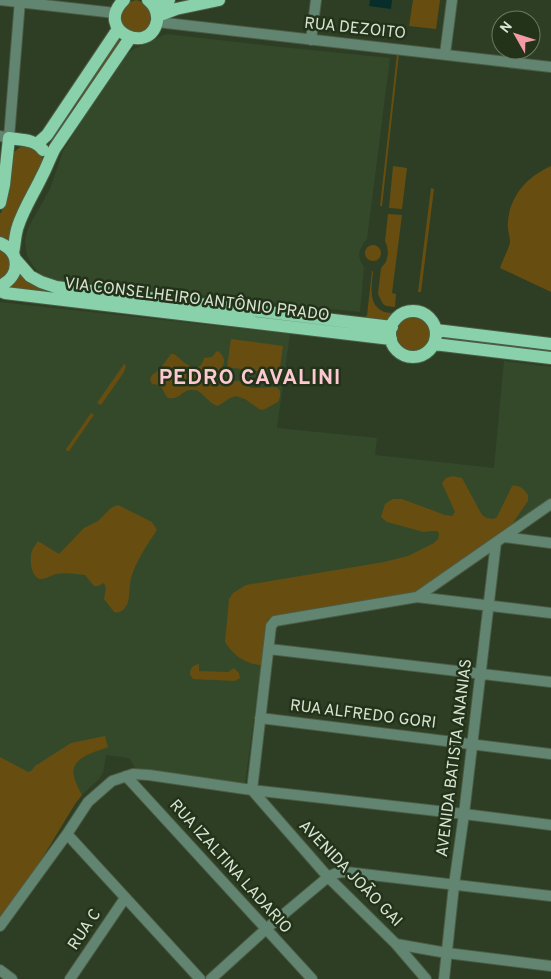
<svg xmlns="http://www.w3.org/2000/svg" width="551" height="979" font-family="Overpass,sans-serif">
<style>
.built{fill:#34492a}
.green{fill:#674e10}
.water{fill:#072e2b}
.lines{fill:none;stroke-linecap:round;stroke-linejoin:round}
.minor-casing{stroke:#4c5c44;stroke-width:12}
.major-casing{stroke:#4c5c44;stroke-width:14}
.minor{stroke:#628572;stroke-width:10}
.major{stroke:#88d1ab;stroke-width:12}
.labels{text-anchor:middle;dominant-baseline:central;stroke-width:5;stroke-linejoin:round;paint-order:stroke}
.street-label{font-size:16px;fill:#d9e4d4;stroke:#23331a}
.district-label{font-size:21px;font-weight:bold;letter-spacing:1px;fill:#fdc9d0;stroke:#23331a}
</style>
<rect width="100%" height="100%" fill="#2d3e24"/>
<path class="built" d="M166 34 280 47 390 58 367 239 363 244 360 250 359 256 361 262 364 267 360 312 56 280 43 276 34 267 27 256 25 241 28 228 50 189 63 151 101 88 126 55 134 49Z
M0 302 290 334 277 428 377 438 375 455 494 468 504 361 551 367V499L508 530 415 593 267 619 245 784 136 769 129 758 106 755 103 773 99 779 82 795 75 804 27 883 0 917Z"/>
<path class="green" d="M136 0 145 3 153 14 150 28 136 35 120 24 121 10 127 3Z
M413 0H440L436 29 409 26Z
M119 38 122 40 78 106 75 104Z
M397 54H399L382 206H380Z
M26 145C35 148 41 151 43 161L9 243 0 238V214L2 211 12 154 19 148Z
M393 166 407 168 402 209 389 208Z
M551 166V292L500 268C502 261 509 249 510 242 510 236 507 229 508 223 509 196 528 176 551 166Z
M431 188 434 189 421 292H418Z
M388 214 402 215 392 293 396 294 395 307 386 306 383 304 378 294 381 268 386 262 388 254 387 246 385 241Z
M365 253a8 8 0 1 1 16 0a8 8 0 1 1-16 0Z
M0 248 10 258V272L0 281Z
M21 270 24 276 165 304 7 289C14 284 18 279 21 270Z
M372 271H373C372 285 367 305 384 312 388 313 393 313 397 313L396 316 391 323 364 320 367 315Z
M396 334a17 17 0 1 1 34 0a17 17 0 1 1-34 0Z
M231 339 283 346 279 374 227 367Z
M218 351C229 361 223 365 217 374L218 377 232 381H245L251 388 277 387 280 391V397L278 402 263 410 259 409 245 399 236 396 230 398 218 406C206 403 203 388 190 390 181 391 180 400 168 398 161 390 165 385 152 384L150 379 152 375 160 369 171 354H174C184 361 198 379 204 358L212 357 216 352Z
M124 364 126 366 124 372 101 405 97 403Z
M91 413 94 415 69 451H67L66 449Z
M453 476 462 478 482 515 487 518 493 519 497 517 512 486C520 485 524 489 528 495V501L508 530 415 593 268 619 261 665C245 664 233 655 225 642L229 599 233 593 246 585 384 562 408 556 434 543 438 539 439 534 437 531H432L424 532 387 522 381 517 385 504 393 499H402L445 515 452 516 455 512 442 483 446 478Z
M118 505 152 522 157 530C147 545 136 561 131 578 129 586 130 594 128 602 126 608 121 614 114 612L104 599C105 593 107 588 104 583L98 586H94L85 575C76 574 66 572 56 574 52 575 46 579 41 579 31 579 29 558 32 551 33 548 36 544 38 541L59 554 84 528 98 521 111 508Z
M199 664V671L228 672 234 668 239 673 240 678 235 681 193 679 190 674C190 668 193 665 199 664Z
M105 736 108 747C95 752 69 758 74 776 75 782 79 789 82 795L75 804 27 883 0 917V757L28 772 31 771 35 766 71 743Z"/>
<path class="water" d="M370 0H392L391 9 369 6Z"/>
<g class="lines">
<g class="minor-casing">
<path id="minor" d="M0 0 115 13
M157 22 551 67
M311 40 316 0
M445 54 452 0
M0 136 9 138 20 0
M504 537 551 543
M417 597 551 613
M269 649 551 682
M260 718 551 754
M126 776 312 979
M252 790 271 626 275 621 417 597 551 504
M252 790 328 877 396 944 426 979
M67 834 200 979
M0 926 67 834 88 802 112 781 133 774 149 775 252 790 464 814 551 825
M396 944 447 953 551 966
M0 970 12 979
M70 979 125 898
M211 979 266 929 328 877C334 873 339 872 346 872L551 896
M444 979 454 885 464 814 496 542"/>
</g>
<g class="major-casing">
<path id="major" d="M124 0C93 30 150 57 157 21 158 12 154 5 148 0
M153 4 169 0
M157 16 176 9 219 0
M37 144 47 135 118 29
M0 203 4 185 9 138C21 140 35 139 43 150
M0 243C21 252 21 276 0 286
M13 253C15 244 15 234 18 226 24 208 34 193 42 176 47 167 50 157 55 148L130 38
M16 260 30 276 41 282 56 287 392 327
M0 291 5 293 391 339
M390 334a23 23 0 1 1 46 0a23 23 0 1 1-46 0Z
M436 330 551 344
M434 344 551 358"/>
</g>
<use href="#minor" class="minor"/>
<use href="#major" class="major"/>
</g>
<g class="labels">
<g class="street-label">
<text transform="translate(355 29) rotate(6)">RUA DEZOITO</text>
<text transform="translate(197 300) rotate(7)">VIA CONSELHEIRO ANTÔNIO PRADO</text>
<text transform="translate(363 715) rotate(7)">RUA ALFREDO GORI</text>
<text transform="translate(455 758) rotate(-83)">AVENIDA BATISTA ANANIAS</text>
<text transform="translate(230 867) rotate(48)">RUA IZALTINA LADARIO</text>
<text transform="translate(350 874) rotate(46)">AVENIDA JOÃO GAI</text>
<text transform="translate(85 930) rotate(-56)">RUA C</text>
</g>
<g class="district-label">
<text x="250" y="378">PEDRO CAVALINI</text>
</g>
</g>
<g transform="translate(516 35) rotate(309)"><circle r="24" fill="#23331a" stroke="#6c7a64"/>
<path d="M0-4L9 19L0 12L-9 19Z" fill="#f39aa9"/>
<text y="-8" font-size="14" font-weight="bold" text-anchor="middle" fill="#d9e4d4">N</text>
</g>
</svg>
